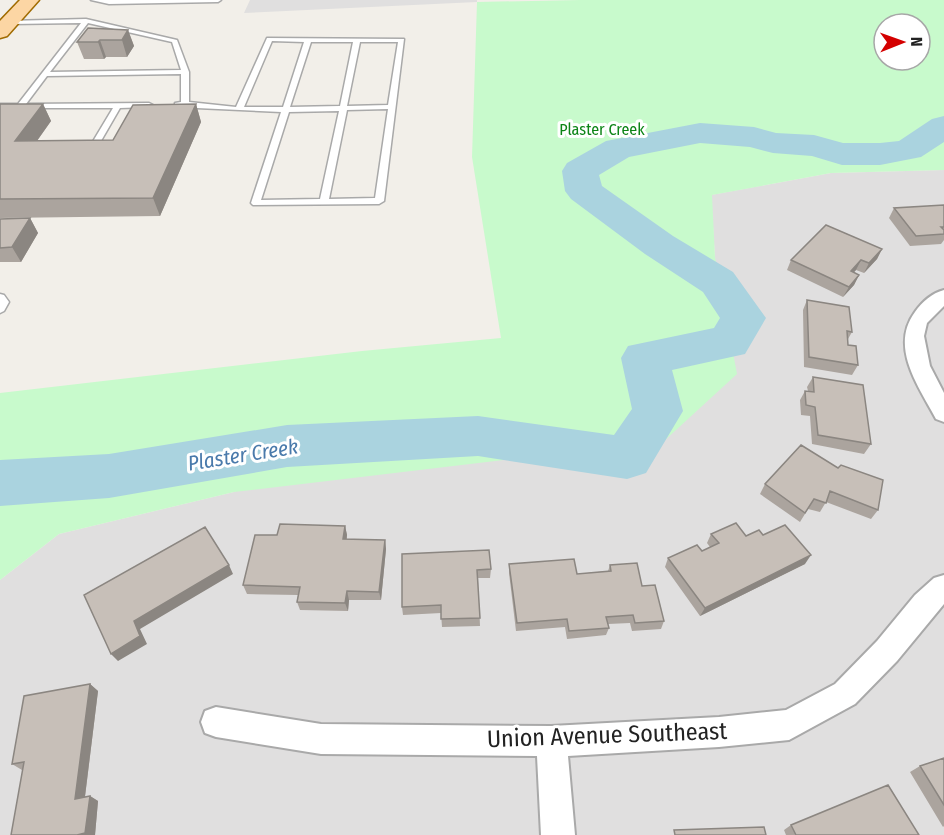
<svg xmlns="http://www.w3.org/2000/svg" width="944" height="835" font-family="'Fira Sans Condensed',sans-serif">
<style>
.residential{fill:#e0dfdf}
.park{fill:#c8facc;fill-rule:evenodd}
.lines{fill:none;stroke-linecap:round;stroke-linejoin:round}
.river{fill:#aad3df;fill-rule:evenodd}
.service-casing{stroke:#a9a9a9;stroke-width:3}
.minor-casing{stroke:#a9a9a9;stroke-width:4}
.primary-casing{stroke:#a06b00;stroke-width:3}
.service{fill:#fff;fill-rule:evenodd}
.minor{fill:#fff;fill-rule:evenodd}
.primary{fill:#fcd6a4;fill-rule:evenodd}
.wall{fill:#aba49e}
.shaded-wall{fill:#8b8681}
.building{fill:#c7bfb8;stroke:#8b8681;stroke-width:1.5}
.labels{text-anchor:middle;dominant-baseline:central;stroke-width:6;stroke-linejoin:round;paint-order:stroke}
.far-park-label{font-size:16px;fill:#0c8416;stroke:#fff}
.water-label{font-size:21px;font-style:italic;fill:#4a7aab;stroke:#fff}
.near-street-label{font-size:24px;fill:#222;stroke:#fff}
</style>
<rect width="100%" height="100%" fill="#f2efe9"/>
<path class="residential" d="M250 0H477V2L244 13Z
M944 170V835H0V580L59 534 234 492 715 257 711 195 831 173Z"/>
<path class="park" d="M580 0H944V170L831 173 712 195 715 257 737 374 664 441 234 492 59 534 0 580V393L362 351 501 338 472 157 477 2ZM884 24H920V60H884Z"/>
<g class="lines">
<path class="river" d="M944 116V142L921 157 880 165H842L812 156 773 153 750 147 700 143 629 157 599 175 602 186 673 236 733 272 766 318 745 354 672 370 683 411 646 473 627 479 478 456 287 467 109 498 0 506V460L109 454 287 425 478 416 614 435 632 409 621 358 628 346 714 328 720 318 703 292 645 254 571 199 565 191 562 171 567 163 606 141 700 123 754 127 776 133 814 135 843 143H880L899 141 932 119Z"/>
<g class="service-casing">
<path id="service" d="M91 0H221L218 2 109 4Z
M86 19 177 40 189 72V102L236 107 267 38 404 39 384 201 379 204 253 205 251 203 281 112 175 107V103L181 102V74L47 76 26 104 149 103 153 105 149 107 120 108 94 153 90 156 86 153 113 108H0V104H18L81 23 10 24 8 23V21ZM88 23 172 42 181 70 50 72ZM272 41 304 42 283 107H244ZM311 42H353L340 106 290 107ZM360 42H398L388 105 347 106ZM388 109 375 198 329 199 347 110ZM339 111 320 199 261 200 289 112Z
M0 294 4 295 9 302 4 311 0 313Z"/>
</g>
<g class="minor-casing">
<path id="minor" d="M944 290V306L927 323 924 336 930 366 944 393V422L936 419C919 387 889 347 915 312 922 302 932 293 944 290Z
M944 575V604L897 661 855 704 789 740 719 747 568 756 575 835H541L537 756 321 754 216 737 205 733 201 722 205 711 216 707 321 724 551 726 719 717 786 710 835 684 877 641 915 595 934 578Z"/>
</g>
<g class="primary-casing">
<path id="primary" d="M20 0H39L7 36 0 38V21Z"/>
</g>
<use href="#service" class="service"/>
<use href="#minor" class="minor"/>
<use href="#primary" class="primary"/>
</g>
<path class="wall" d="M128 30 134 46 127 57H106L104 59H84L77 42Z
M0 104H43L51 121 37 141 113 140 196 104 201 122 160 216 0 218Z
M944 205V240L941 244 910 246 889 218 894 208Z
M30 218 38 233 21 262H0V219Z
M882 249 877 259 864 273 856 270 854 272 859 275 854 285 843 297 787 270 791 260Z
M807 300 852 332 848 339V345L858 365 852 375 804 367 803 310Z
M813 377 871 444 864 454 812 444 810 416 801 415 800 400 805 391H808L807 387Z
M801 445 878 510 871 519 826 502 820 512 808 509 800 522 760 494 765 484Z
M345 526 347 535V539L385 540 386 549 381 600H349L348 611 300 610 297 602 298 595 247 594 243 585 277 535Z
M711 534 746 536 763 535 805 564 700 616 665 567 668 558 702 551 710 547 707 543Z
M402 554 491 569 490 578H478L480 626 442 627 441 613 403 615 402 607Z
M509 564 577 574 608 571 610 565 642 586 664 621 661 629 632 631 630 623 608 624 609 628 606 635 567 639 565 627 516 631 509 573Z
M90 684 98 691 85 797 90 796 98 801 95 835 22 770 12 764Z
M944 758V826L943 827 910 772 920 766Z
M791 825 919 835H786L784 830Z"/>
<path class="shaded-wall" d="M128 30 134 46 127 57 122 40Z
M100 40 106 57 104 59 98 42Z
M43 104 51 121 24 159 15 141Z
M196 104 201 122 160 216 153 198Z
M30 218 38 233 21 262 12 247Z
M882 249 877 259 864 273 869 263Z
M861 260 856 270 846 281 851 271Z
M859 275 854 285 843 297 849 287Z
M345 526 347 535 345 548 343 539Z
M385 540 386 549 381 600 379 592Z
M811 555 805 564 700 616 705 608Z
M229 565 233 574 140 629 147 644 118 661 111 654 134 621Z
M347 591 349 600 348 611 345 603Z
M90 684 98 691 84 804 75 799Z
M90 796 98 801 95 835H77Z"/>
<path class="building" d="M88 28 128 30 122 40H100L98 42H77Z
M0 104H43L15 141 113 140 133 105 196 104 153 198 0 199Z
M944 205V227H941L944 230V234L916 236 894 208Z
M30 218 12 247 0 248V219Z
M826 225 882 249 869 263 861 260 851 271 859 275 849 287 791 260Z
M807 300 849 307 852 332 847 331 848 345 856 346 858 365 809 357Z
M813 377 863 385 871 444 818 435 815 407 806 405 805 391 814 392Z
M801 445 838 468 841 465 883 480 878 510 830 491 826 503 814 499 805 513 765 484Z
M736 523 746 536 759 530 763 535 785 525 811 555 705 608 668 558 697 545 702 551 719 543 711 534Z
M280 524 345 526 343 539 385 540 379 592 347 591 345 603 297 602 300 587 243 585 255 535H277Z
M205 527 229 565 134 621 140 636 111 654 84 595Z
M489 550 491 569 477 570 480 618 441 619V605L402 607V554Z
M574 559 577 574 611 571 610 565 637 563 642 586 655 585 664 621 635 623 633 615 606 617 609 628 569 631 567 619 517 623 509 564Z
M90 684 75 799 90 796 85 833 77 835H11L24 762 12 764 24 696Z
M944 758V805L920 766Z
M888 785 919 835H796L791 825Z
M764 827 766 835H675L674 830Z"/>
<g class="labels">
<g class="far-park-label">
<text x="602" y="129">Plaster Creek</text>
</g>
<g class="water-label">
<text transform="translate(243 455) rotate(-9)">Plaster Creek</text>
</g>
<g class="near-street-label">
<text transform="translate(607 735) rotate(-2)">Union Avenue Southeast</text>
</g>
</g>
<g transform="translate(902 42) rotate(89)"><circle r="28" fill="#ffffff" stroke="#a7a7a7" stroke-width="1.5"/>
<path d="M0-4.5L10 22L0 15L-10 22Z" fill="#d40000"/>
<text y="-9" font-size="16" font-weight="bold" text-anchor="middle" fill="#222222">N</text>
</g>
</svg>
